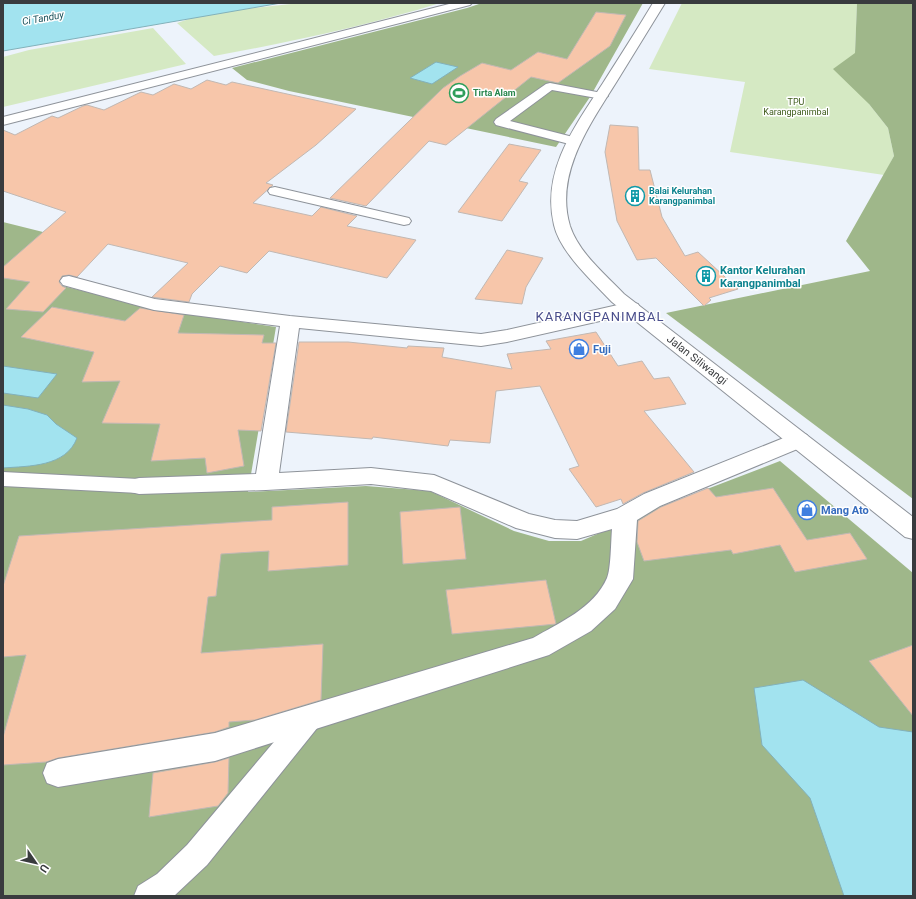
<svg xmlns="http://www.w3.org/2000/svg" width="916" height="899" font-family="Roboto,sans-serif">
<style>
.green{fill:#d5e9c3}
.forest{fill:#9fb78a}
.water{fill:#a2e3ef;stroke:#82b1ba}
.building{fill:#f7c6aa;stroke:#c1b8b3}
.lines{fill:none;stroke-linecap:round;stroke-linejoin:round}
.lane-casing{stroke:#8e939a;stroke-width:2}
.street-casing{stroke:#8e939a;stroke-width:2}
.highway-casing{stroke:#8e939a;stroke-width:2}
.lane{fill:#fff;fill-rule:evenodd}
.street{fill:#fff;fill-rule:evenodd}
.highway{fill:#fff;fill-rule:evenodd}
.labels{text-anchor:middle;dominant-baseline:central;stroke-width:3;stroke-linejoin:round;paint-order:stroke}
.far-leisure-label{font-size:9px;font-weight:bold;fill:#27864d;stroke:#fff;text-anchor:start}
.far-park-label{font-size:9px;fill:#3f5c1c;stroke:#fff}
.far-culture-label{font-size:9px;font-weight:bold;fill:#0d838f;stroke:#fff;text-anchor:start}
.far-water-label{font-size:10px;font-style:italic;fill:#174f58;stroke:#fff}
.culture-label{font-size:11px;font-weight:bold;fill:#0d838f;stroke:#fff;text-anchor:start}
.shop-label{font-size:11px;font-weight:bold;fill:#366cbe;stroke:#fff;text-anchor:start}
.street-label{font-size:11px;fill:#393b3e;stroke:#fff}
.quarter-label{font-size:13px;letter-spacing:1px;fill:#4a4e8c;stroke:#fff}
</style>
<rect width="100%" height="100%" fill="#edf3fb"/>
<path class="green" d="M300 3H440C366 26 290 42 214 56L177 23 207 13Z
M682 3H857L855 53 869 104 888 128 894 156 884 175 730 152 745 82 649 69Z
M153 28 186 64 3 107V57L29 50Z"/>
<path class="forest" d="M482 3H643L590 97 556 147 289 91 247 80 232 68 467 8Z
M857 3H913V499L666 313 870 271 846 241 894 156 888 128 869 104 833 69 855 53Z
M3 222 47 233 70 267 59 285 151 308 276 327 248 492 366 486 430 491 514 531 549 541H581L660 507 780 461 913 573V896H3Z"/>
<path class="water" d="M3 3H281L3 51Z
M436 62 458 67 432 84 410 78Z
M3 366 57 374 38 398 3 393Z
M3 405 28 409 47 415 56 424 77 438C66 467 29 466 3 468Z
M803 680 879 727 913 732V896H844L810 798 762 745 754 688Z"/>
<path class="building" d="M596 12 626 15 610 46 558 83 531 77 446 145 429 141 366 206 330 198 443 88 460 76 482 63 511 70 538 52 567 59Z
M207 80 226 85 232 82 356 109 316 145 266 183 273 185 253 203 312 216 321 207 357 216 347 226 416 240 387 278 269 251 247 273 220 266 192 294 189 302 152 297 188 263 108 244 77 277 69 275 62 276 59 282 62 286 66 288 43 312 6 309 30 282 3 278V267L66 212 3 191V130L15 135 52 116 58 118 83 106 87 105 104 110 141 92 153 95 174 84 191 89Z
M610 125 638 127 639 170H650L662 217 685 256 698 252 738 289 709 298 711 300 704 306 656 258 637 260 617 221 605 152Z
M509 144 541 150 519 181 528 183 502 221 458 212Z
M507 250 543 258 526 287 522 304 475 299Z
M52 307 125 321 140 308 184 315 178 333 264 335 262 343H276L261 431 238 430 244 466 207 473 205 458 151 461 160 424 102 423 120 381 82 382 94 352 21 337Z
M596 332 618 366 642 361 654 379 669 377 686 404 644 411 694 472 643 493 623 504 621 499 596 507 569 469 579 466 540 386 496 391 490 443 450 440 448 446 373 437 372 439 286 432 299 342H348L407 348 408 346 444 348 442 357 512 369 507 354 551 349 546 341Z
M708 488 716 497 773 488 807 540 850 533 867 559 795 572 780 545 733 554 731 550 644 561 637 542 638 521 661 507Z
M348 502V565L268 571 269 551 221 554 216 596 208 597 201 653 323 644 321 700 255 720 229 722V727L215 732 58 758 46 762 3 765V737L26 655 3 657V586L19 536 272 520V507Z
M460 507 466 559 403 564 400 512Z
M546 580 556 624 452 634 446 590Z
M913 645V716L869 661Z
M229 758 228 793 218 806 149 817 153 773 215 762Z"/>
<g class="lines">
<g class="lane-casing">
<path id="lane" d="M550 83 602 93 608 96 602 99 552 90 510 121 577 138 579 141 577 144 573 145 496 125 494 122 496 119 546 84Z
M275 187 409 218 411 221 409 224 404 225 270 194 268 191 270 188Z
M3 472 139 479 146 481 149 486 146 491 139 493 3 486Z
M309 708 318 711 321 719 318 727 207 865 174 896H134L138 886 157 874 187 845 300 711Z"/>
</g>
<g class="street-casing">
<path id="street" d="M453 3H472L470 5 3 125V117Z
M69 276 155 299 290 316 481 334 507 330 631 302 638 304 640 308 638 312 631 314 507 342 481 346 299 328 279 473 371 468 434 475 529 514 555 520 577 521 617 509 644 494 791 435 799 432 807 435 810 440 807 445 660 506 637 520 633 579 615 609 591 631 549 655 215 761 58 787 47 783 43 773 47 763 58 759 215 733 533 638C559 623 594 608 607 578 611 569 611 541 612 529L577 539 555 538 516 528 431 491 371 484 266 490 139 494 131 492 128 486 131 480 139 478 256 474 280 326 154 310 63 285 60 281 63 277Z"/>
</g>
<g class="highway-casing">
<path id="highway" d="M653 3H665C649 29 633 55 617 81 591 123 554 173 570 226 579 253 605 274 624 294L913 517V539L905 537 612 302C593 282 560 252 554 225 541 171 575 126 603 83 620 56 637 30 653 3Z"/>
</g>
<use href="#lane" class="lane"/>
<use href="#street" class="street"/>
<use href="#highway" class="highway"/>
</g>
<defs>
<g id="stadium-ring" transform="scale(1)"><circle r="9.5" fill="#fff" stroke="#2e9e5b" stroke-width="1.5"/><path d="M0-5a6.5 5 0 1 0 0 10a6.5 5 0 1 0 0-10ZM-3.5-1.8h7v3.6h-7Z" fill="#2e9e5b"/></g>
<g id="building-ring" transform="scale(1)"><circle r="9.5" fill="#fff" stroke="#0f9aa8" stroke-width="1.5"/><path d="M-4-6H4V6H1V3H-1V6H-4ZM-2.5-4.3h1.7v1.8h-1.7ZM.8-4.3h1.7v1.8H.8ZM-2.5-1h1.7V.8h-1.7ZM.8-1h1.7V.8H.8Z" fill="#0f9aa8"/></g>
<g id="shop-ring" transform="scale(1)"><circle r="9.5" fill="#fff" stroke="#3f7fe0" stroke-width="1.5"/><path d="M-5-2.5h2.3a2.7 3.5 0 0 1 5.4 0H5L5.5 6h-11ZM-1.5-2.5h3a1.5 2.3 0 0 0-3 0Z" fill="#3f7fe0"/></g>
</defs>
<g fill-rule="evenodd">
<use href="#stadium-ring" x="459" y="93"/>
<use href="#building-ring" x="635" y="196"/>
<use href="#building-ring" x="706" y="276"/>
<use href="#shop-ring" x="579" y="349"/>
<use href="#shop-ring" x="807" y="510"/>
</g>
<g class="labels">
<g class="far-leisure-label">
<text x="473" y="93">Tirta Alam</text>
</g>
<g class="far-park-label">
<text x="796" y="102">TPU<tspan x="796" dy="10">Karangpanimbal</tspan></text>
</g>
<g class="far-culture-label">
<text x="649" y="191">Balai Kelurahan<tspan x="649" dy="10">Karangpanimbal</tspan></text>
</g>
<g class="far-water-label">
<text transform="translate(43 18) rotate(-10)">Ci Tanduy</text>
</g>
<g class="culture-label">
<text x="720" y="270">Kantor Kelurahan<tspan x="720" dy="13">Karangpanimbal</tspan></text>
</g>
<g class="shop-label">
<text x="593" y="349">Fuji</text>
<text x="821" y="510">Mang Ato</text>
</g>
<g class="street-label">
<text transform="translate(697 360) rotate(38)">Jalan Siliwangi</text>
</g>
<g class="quarter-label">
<text x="600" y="316">KARANGPANIMBAL</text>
</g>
</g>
<rect width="916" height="899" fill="none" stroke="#393b3e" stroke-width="8"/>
<g transform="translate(36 863) rotate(124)" stroke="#ffffff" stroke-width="3" paint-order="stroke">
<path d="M0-3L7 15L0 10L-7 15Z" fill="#393b3e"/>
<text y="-6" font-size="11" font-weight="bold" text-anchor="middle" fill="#393b3e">U</text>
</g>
</svg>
